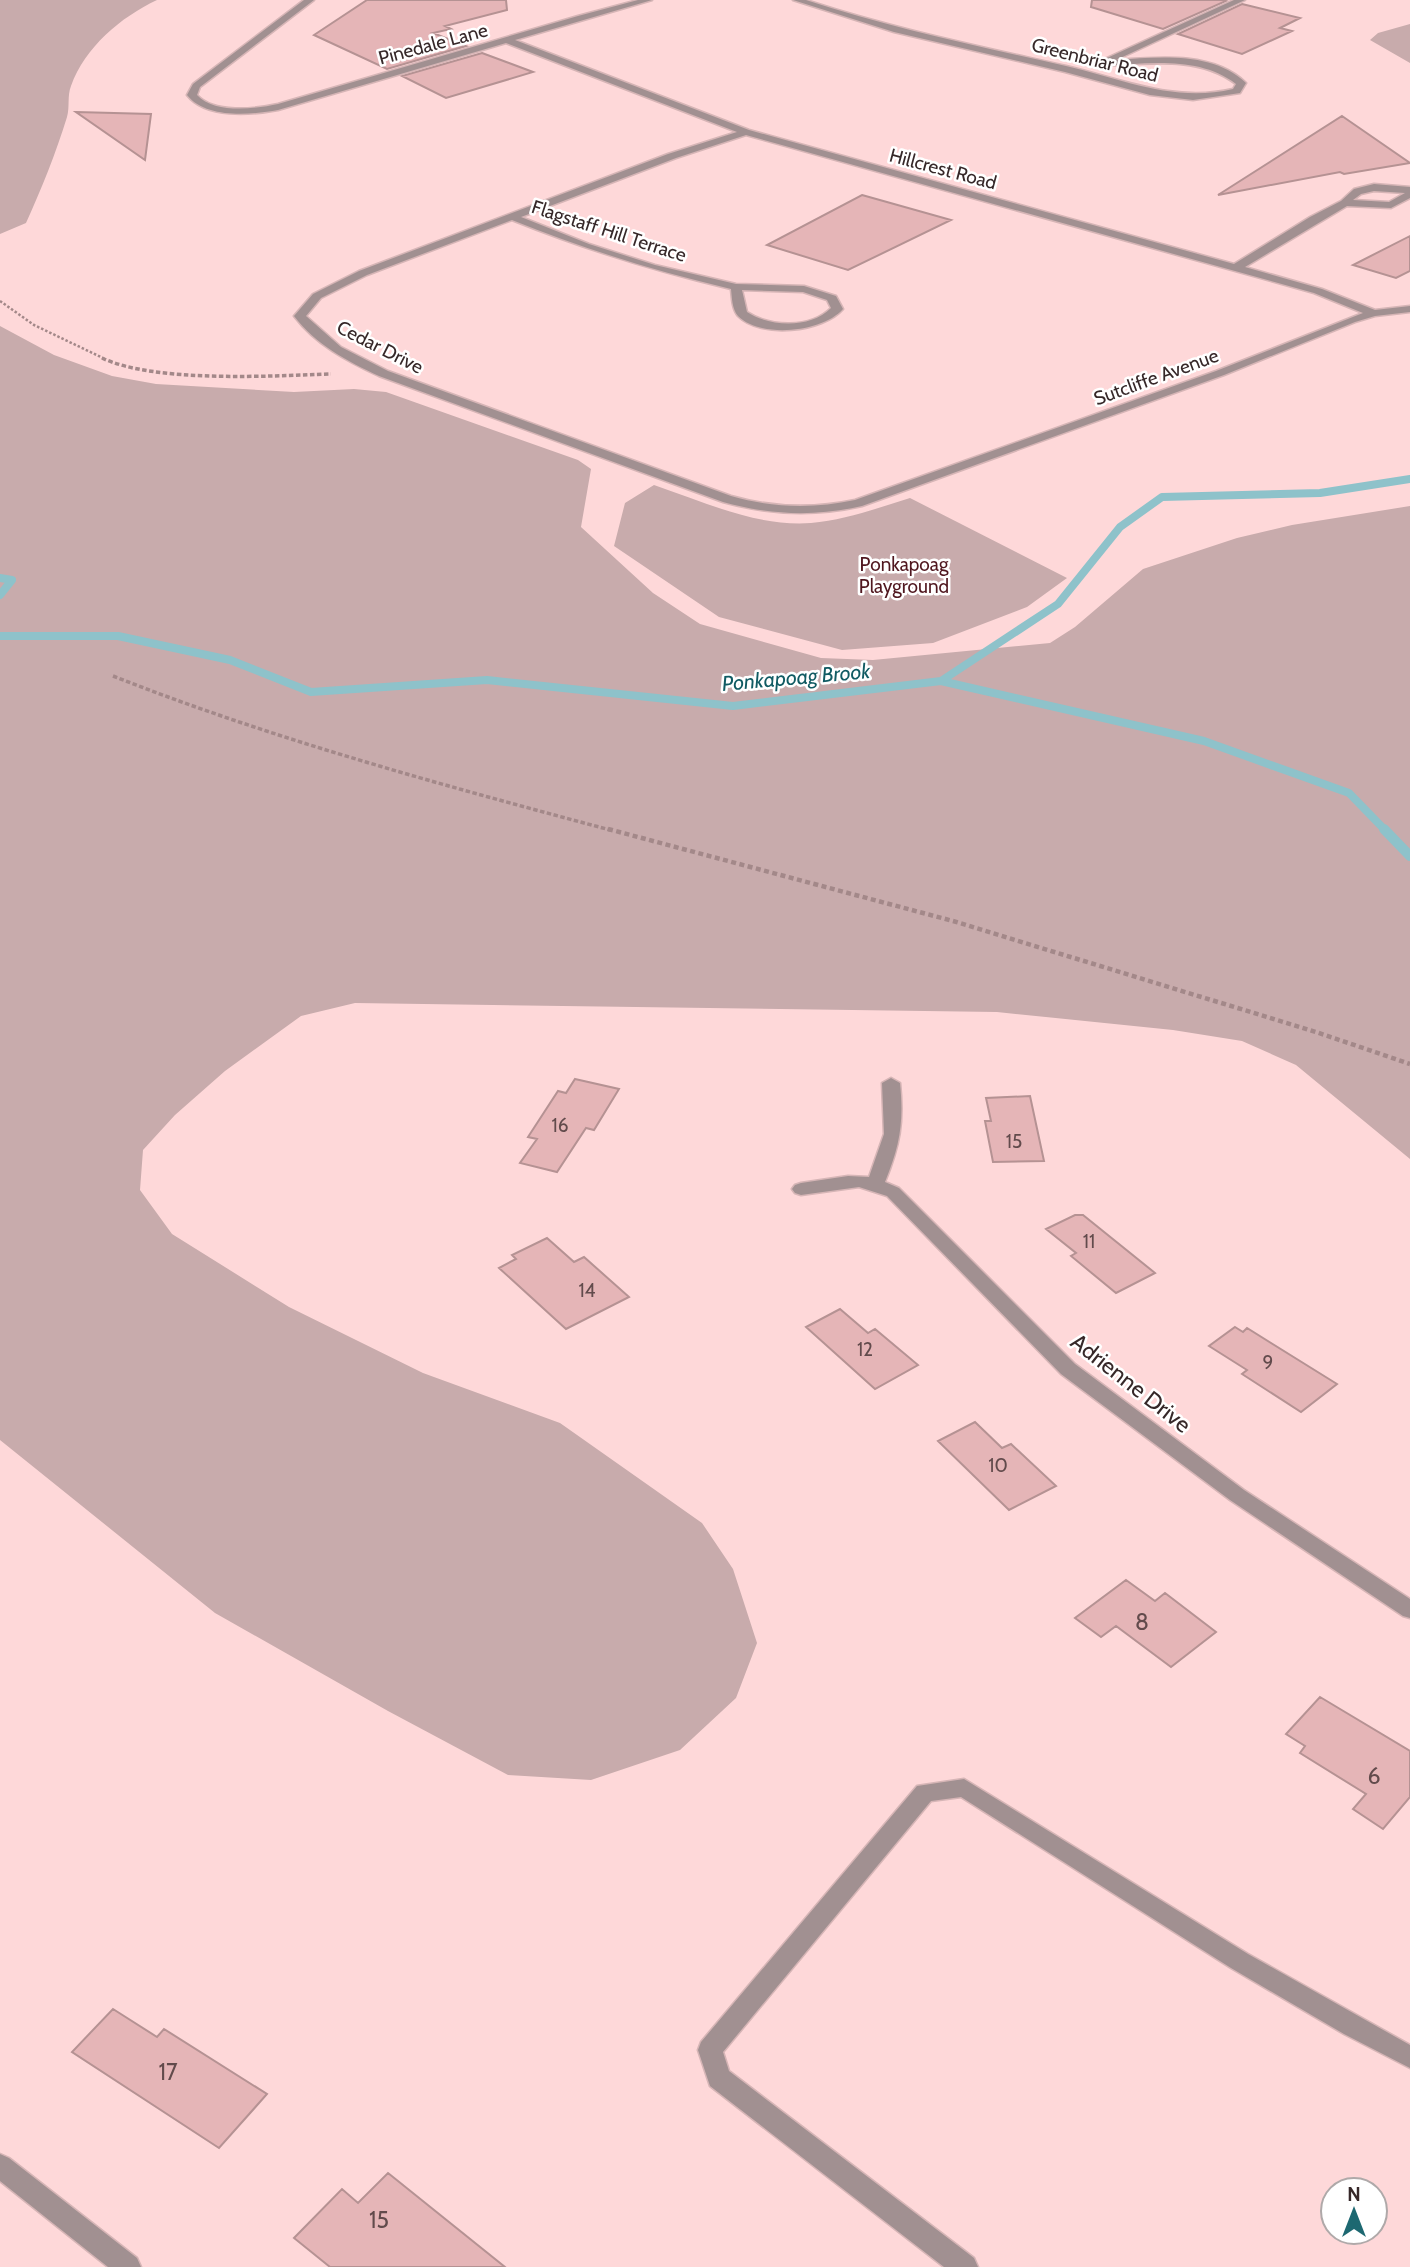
<svg xmlns="http://www.w3.org/2000/svg" width="1410" height="2267" font-family="Cabin,sans-serif">
<style>
.green{fill:#c8abac}
.lines{fill:none;stroke-linecap:round;stroke-linejoin:round}
.stream-far1{stroke:#8ec2ca;stroke-width:8}
.stream{stroke:#8ec2ca;stroke-width:10}
.building{fill:#e5b5b7;stroke:#b59293;stroke-width:2}
.minor-casing{stroke:#d6b5b6;stroke-width:3}
.path-far2{stroke:#a38889;stroke-width:2.5;stroke-dasharray:2.5 2;stroke-linecap:butt}
.path-far1{stroke:#a38889;stroke-width:3.5;stroke-dasharray:4.5 2.5;stroke-linecap:butt}
.path{stroke:#a38889;stroke-width:4.5;stroke-dasharray:5 3.5;stroke-linecap:butt}
.minor{fill:#a19091;fill-rule:evenodd}
.labels{text-anchor:middle;dominant-baseline:central;stroke-width:5;stroke-linejoin:round;paint-order:stroke}
.far-street-label{font-size:19px;fill:#362829;stroke:#fff}
.far-park-label{font-size:19px;fill:#50171f;stroke:#fff}
.number-label{font-size:19px;fill:#624b4c}
.far-water-label{font-size:21px;font-style:italic;fill:#115b63;stroke:#fff}
.street-label{font-size:23px;fill:#362829;stroke:#fff}
.near-number-label{font-size:23px;fill:#624b4c}
</style>
<rect width="100%" height="100%" fill="#fed8d9"/>
<path class="green" d="M0 0H157C121 17 85 47 71 86 67 96 70 107 67 117 56 153 41 190 26 223L0 234Z
M1410 24V63L1370 40 1378 33Z
M0 326 54 355 112 376 156 384 294 392 354 389 386 392 578 460 591 469 581 527 653 593 700 624 821 658 873 660 1050 643 1075 627 1143 569 1237 538 1292 525 1410 506V1159L1296 1065 1242 1041 1173 1030 997 1012 355 1003 301 1016 225 1071 175 1115 143 1150 140 1190 172 1234 289 1307 423 1373 560 1423 702 1523 733 1569 757 1643 736 1698 680 1750 591 1780 508 1775 388 1711 215 1613 0 1440Z
M654 485C704 502 757 527 811 523 845 520 878 508 910 498L1067 578 1027 607 933 643 842 650 719 617 614 546 625 503Z"/>
<g class="lines">
<path class="stream-far1" d="M0 578 12 580 0 595
M0 636H118L230 660 311 692 487 680 733 706 941 681 1058 604 1120 527 1162 497 1320 493 1410 479
M941 681 1204 741 1349 793 1386 831"/>
<path class="stream" d="M1384 829 1410 856"/>
</g>
<path class="building" d="M367 0H506L507 10 445 26 451 29 433 33 466 46 387 69 314 35Z
M1092 0H1223L1226 1 1163 29 1091 7Z
M1242 4 1300 18 1280 28 1292 31 1242 54 1178 34Z
M482 53 533 72 446 98 402 76Z
M76 112 151 114 145 160Z
M1342 116 1410 163 1344 174 1340 172 1218 195Z
M862 195 951 220 848 270 767 245Z
M1410 236V271L1396 278 1353 265Z
M575 1079 619 1089 594 1130 586 1128 557 1172 520 1163 537 1139 528 1137 558 1091 566 1093Z
M1030 1096 1044 1161 993 1162 985 1121H991L986 1098Z
M1075 1215H1083L1155 1273 1116 1293 1071 1256 1076 1253 1046 1229Z
M547 1238 574 1262 584 1257 629 1297 566 1329 499 1268 516 1259 512 1255Z
M840 1309 868 1333 875 1329 918 1365 875 1389 806 1327Z
M1235 1327 1243 1332 1247 1328 1337 1384 1301 1412 1242 1374 1247 1370 1209 1346Z
M975 1422 1002 1448 1011 1444 1056 1486 1009 1510 938 1441Z
M1126 1580 1155 1601 1165 1593 1216 1632 1171 1667 1116 1626 1101 1637 1075 1618Z
M1320 1697 1410 1751V1797L1383 1829 1353 1809 1366 1794 1300 1753 1305 1746 1286 1734Z
M113 2009 157 2037 164 2029 267 2094 219 2148 72 2052Z
M388 2173 505 2267H330L294 2238 342 2189 358 2203Z"/>
<g class="lines">
<g class="minor-casing">
<path id="minor" d="M304 0H314L200 87 197 95C214 114 255 109 278 104L578 16 638 0H652L515 40 749 130 1234 264 1310 217 1341 201 1354 189 1374 184 1410 187V198L1391 208 1347 206 1245 267 1322 289 1375 310 1410 306V312L1375 316 1355 322 1224 375 862 506C814 517 770 515 723 502L379 376C347 361 316 345 294 316L313 294 359 271 668 154 737 132 506 43 278 110C251 115 206 119 187 95L193 84ZM746 135 1314 293 1363 313 1216 371 855 500C813 509 773 508 731 496L388 371 341 347 306 316 321 298 367 275 512 220C584 249 655 271 731 289 732 298 732 309 738 316 761 339 823 332 843 309L836 296 804 286 736 284 655 265 589 244 521 217 676 158ZM1374 191 1405 193 1389 202 1353 200 1361 194ZM742 290 803 292 827 300 831 308C810 329 770 327 747 312Z
M793 0H806C891 28 978 46 1066 66 1122 79 1174 103 1233 89L1236 84C1198 55 1146 64 1101 66L1096 63 1234 0H1245L1116 60C1158 57 1213 51 1246 83L1240 93 1193 100 1150 95 1065 72 894 32Z
M891 1078 900 1083C904 1123 900 1145 885 1182L899 1188 1075 1364 1244 1490 1410 1599V1618L1403 1616 1230 1500 1061 1374 887 1196 859 1187 801 1195 795 1193 792 1189 795 1185 801 1183 848 1176 869 1177 884 1134 882 1083Z
M964 1779 1248 1954 1410 2045V2068L1344 2034 1231 1968 961 1797 931 1801 723 2052 729 2071 974 2258 978 2267H944L710 2086 698 2050 701 2042 917 1786Z
M0 2154 9 2158 137 2258 141 2267H108L0 2181Z"/>
</g>
<path class="path-far2" d="M0 301 34 325 105 359"/>
<path class="path-far1" d="M102 358C155 383 270 376 331 374
M113 676C275 740 446 786 614 831"/>
<path class="path" d="M608 829 953 921 1316 1032 1410 1064"/>
<use href="#minor" class="minor"/>
</g>
<g class="labels">
<g class="far-street-label">
<text transform="translate(433 44) rotate(-15)">Pinedale Lane</text>
<text transform="translate(1095 60) rotate(14)">Greenbriar Road</text>
<text transform="translate(943 169) rotate(15)">Hillcrest Road</text>
<text transform="translate(609 231) rotate(18)">Flagstaff Hill Terrace</text>
<text transform="translate(380 347) rotate(27)">Cedar Drive</text>
<text transform="translate(1156 377) rotate(-20)">Sutcliffe Avenue</text>
</g>
<g class="far-park-label">
<text x="904" y="564">Ponkapoag<tspan x="904" dy="22">Playground</tspan></text>
</g>
<g class="number-label">
<text x="560" y="1125">16</text>
<text x="1014" y="1141">15</text>
<text x="1089" y="1241">11</text>
<text x="587" y="1290">14</text>
<text x="865" y="1349">12</text>
<text x="1268" y="1362">9</text>
<text x="998" y="1465">10</text>
</g>
<g class="far-water-label">
<text transform="translate(796 677) rotate(-5)">Ponkapoag Brook</text>
</g>
<g class="street-label">
<text transform="translate(1131 1383) rotate(38)">Adrienne Drive</text>
</g>
<g class="near-number-label">
<text x="1142" y="1622">8</text>
<text x="1374" y="1776">6</text>
<text x="168" y="2072">17</text>
<text x="379" y="2220">15</text>
</g>
</g>
<g transform="translate(1354 2211)"><circle r="33" fill="#ffffff" stroke="#afa9a9" stroke-width="2"/>
<path d="M0-5L12 26L0 18L-12 26Z" fill="#1d6871"/>
<text y="-10" font-size="19" font-weight="bold" text-anchor="middle" fill="#362829">N</text>
</g>
</svg>
